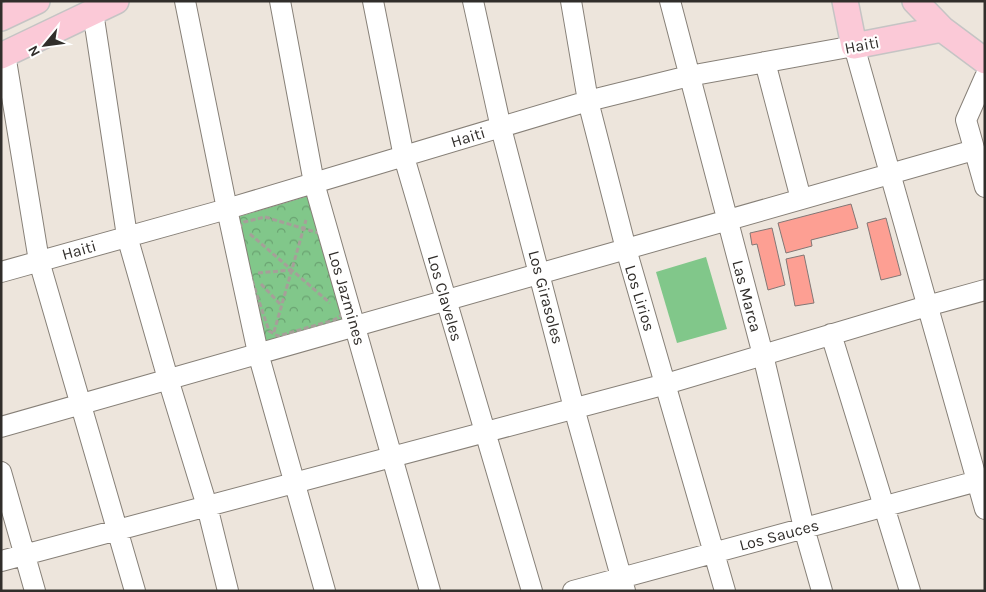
<svg xmlns="http://www.w3.org/2000/svg" width="986" height="592" font-family="Karla,sans-serif">
<style>
.park{fill:url(#park-crowns)}
.garden{fill:#81c78a}
.building{fill:#fd9f93;stroke:#827775}
.lines{fill:none;stroke-linecap:round;stroke-linejoin:round}
.minor-casing{stroke:#878078;stroke-width:22}
.major-casing{stroke:#c5c4c4;stroke-width:28}
.path{stroke:#a69f99;stroke-width:3;stroke-dasharray:5 2.5;stroke-linecap:butt}
.minor{stroke:#fff;stroke-width:20}
.major{stroke:#fbc9d7;stroke-width:25}
.labels{text-anchor:middle;dominant-baseline:central;stroke-width:4.5;stroke-linejoin:round;paint-order:stroke}
.street-label{font-size:16px;fill:#312e2b;stroke:#fff}
</style>
<defs>
<pattern id="park-crowns" width="20" height="18" patternUnits="userSpaceOnUse" patternTransform="scale(1.25)"><rect width="20" height="18" fill="#81c78a"/><path d="M2 6a3 3 0 1 1 6 0M12 15a3 3 0 1 1 6 0" fill="none" stroke="#6aa271"/></pattern>
</defs>
<rect width="100%" height="100%" fill="#ede5dc"/>
<path class="park" d="M315 194 351 320 266 343 231 219Z"/>
<path class="garden" d="M706 257 727 329 677 343 656 272Z"/>
<path class="building" d="M851 204 858 228 811 240 812 246 786 253 778 223Z
M886 218 901 275 881 280 867 223Z
M772 228 785 285 768 290 757 244 752 245 750 233Z
M804 255 814 303 795 306 786 259Z"/>
<g class="lines">
<g class="minor-casing">
<path id="minor" d="M185 1 227 209 258 353 325 591
M280 1 314 183 430 591
M373 1 404 157 532 591
M473 1 501 128 574 408 625 591
M571 1 588 101 626 249 725 591
M670 1 763 355 804 528 822 591
M93 12 127 236 168 379 207 506 228 591
M5 54 39 261 135 591
M765 62 801 199
M985 77 966 120 985 187
M1 272 227 209 588 101 689 76 854 46 985 509
M831 334 910 591
M1 427 974 150
M1 472 35 591
M1 561 666 384 927 306 985 290
M573 591 985 479"/>
</g>
<g class="major-casing">
<path id="major" d="M845 1 854 46 942 29
M915 1 942 29 985 61
M1 18 37 1
M1 56 116 1"/>
</g>
<path class="path" d="M265 217 322 234 344 309 343 314 334 320 278 336 269 331 239 241 238 229 244 222Z
M250 234 330 303
M258 273 291 270
M261 284 281 305
M274 332 306 220"/>
<use href="#minor" class="minor"/>
<use href="#major" class="major"/>
</g>
<g class="labels">
<g class="street-label">
<text transform="translate(862 45) rotate(-11)">Haiti</text>
<text transform="translate(468 137) rotate(-17)">Haiti</text>
<text transform="translate(79 250) rotate(-16)">Haiti</text>
<text transform="translate(747 296) rotate(75)">Las Marca</text>
<text transform="translate(546 297) rotate(75)">Los Girasoles</text>
<text transform="translate(347 298) rotate(74)">Los Jazmines</text>
<text transform="translate(445 298) rotate(74)">Los Claveles</text>
<text transform="translate(640 298) rotate(73)">Los Lirios</text>
<text transform="translate(779 535) rotate(-15)">Los Sauces</text>
</g>
</g>
<rect width="986" height="592" fill="none" stroke="#312e2b" stroke-width="5"/>
<g transform="translate(45 45) rotate(241)" stroke="#ffffff" stroke-width="4" paint-order="stroke">
<path d="M0-4L9 19L0 12L-9 19Z" fill="#312e2b"/>
<text y="-8" font-size="14" font-weight="bold" text-anchor="middle" fill="#312e2b">N</text>
</g>
</svg>
